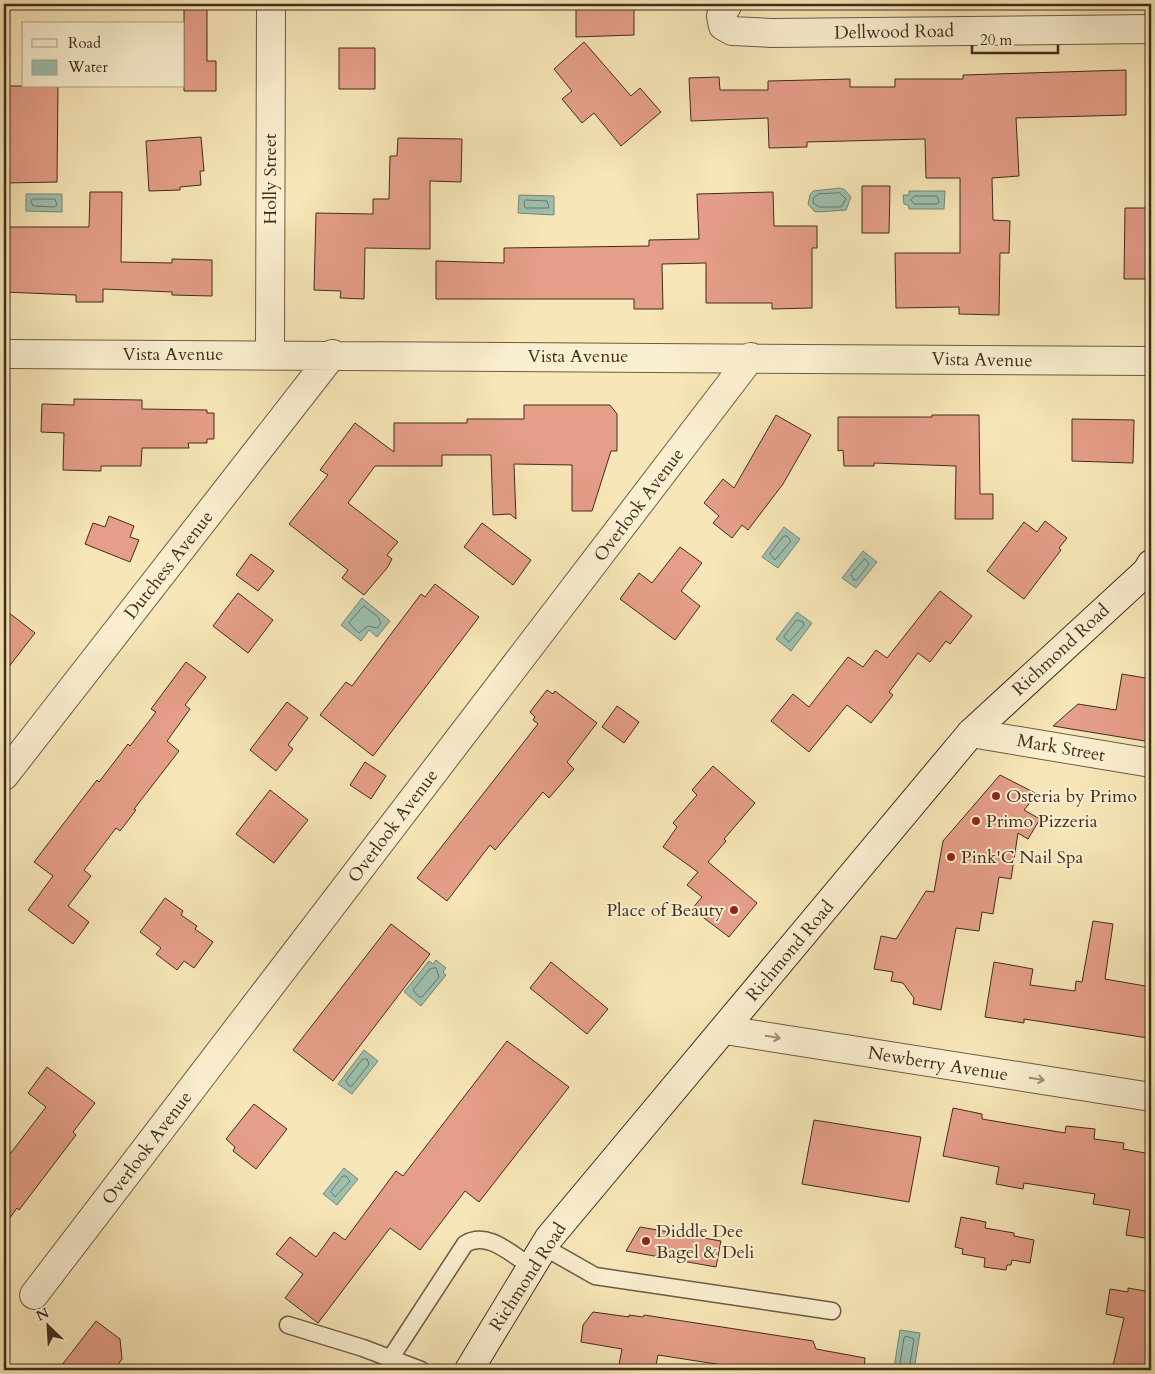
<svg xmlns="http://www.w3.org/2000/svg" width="1155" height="1374" font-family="Cardo,serif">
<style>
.water{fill:#9dc0af;stroke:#788575}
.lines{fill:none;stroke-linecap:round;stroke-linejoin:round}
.shore{stroke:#6e7667;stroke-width:1}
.building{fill:#e59e89;stroke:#402d1f}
.lane-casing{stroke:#6e5b45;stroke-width:19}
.street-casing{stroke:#6e5b45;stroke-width:30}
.secondary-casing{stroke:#402d1f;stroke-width:30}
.lane{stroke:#faefd0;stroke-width:16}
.street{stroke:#faefd0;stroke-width:28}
.secondary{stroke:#faefd0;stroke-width:28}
.oneway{stroke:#9d8e78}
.poi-dot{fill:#8f2418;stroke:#faefd0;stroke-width:2}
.labels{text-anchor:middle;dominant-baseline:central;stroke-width:4;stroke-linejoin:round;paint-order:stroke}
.street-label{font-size:18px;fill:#402d1f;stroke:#faefd0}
.poi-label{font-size:18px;fill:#402d1f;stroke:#faefd0;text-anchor:start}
</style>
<rect width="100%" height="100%" fill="#f7e6b7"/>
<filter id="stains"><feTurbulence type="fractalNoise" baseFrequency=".004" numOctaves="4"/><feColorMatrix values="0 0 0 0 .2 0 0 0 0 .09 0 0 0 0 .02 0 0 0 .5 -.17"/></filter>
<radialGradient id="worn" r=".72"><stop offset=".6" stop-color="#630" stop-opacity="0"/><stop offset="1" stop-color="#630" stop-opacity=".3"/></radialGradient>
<path class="water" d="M840 188 845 190 851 197 846 210 818 212 814 211 808 204 810 195 813 191Z
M909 191H945L944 209H909L908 205 904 204 903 195H909Z
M26 194H62V212L26 211Z
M519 195 554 196V215L518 213Z
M784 527 800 539 778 568 762 557Z
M863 551 877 562 856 588 842 578Z
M362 598 390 621 377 637 369 630 361 641 341 625Z
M797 612 812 623 791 651 776 639Z
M436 960 446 968 443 972 446 975 421 1006 404 992 429 961 433 964Z
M364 1050 378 1061 352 1094 338 1084Z
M344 1168 358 1179 337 1205 323 1194Z
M900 1330 920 1333 914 1370 894 1368Z"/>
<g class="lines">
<path class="shore" d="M840 193 846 199 841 207H819L813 203 814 197 819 194Z
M915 196H937L939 202 937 204H914L911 200Z
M33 199H55L57 205 54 207 33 206 31 201Z
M526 200 547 201 549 208H525L524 202Z
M784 536H787L791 541 775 560 770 554Z
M865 559 869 564 857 580H854L851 575Z
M364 606 378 617 381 623 377 628 368 626 359 633 349 623Z
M797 620 803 622 804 625 789 642 784 637Z
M436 968 439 977 422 997H419L413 990 430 969Z
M363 1059H367L369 1064 352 1086H349L346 1081Z
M343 1176H346L350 1181 335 1197 331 1192Z
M899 1370 904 1338 906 1336 914 1339 909 1370"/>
</g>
<path class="building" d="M184 4H207V61H216V91H184Z
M576 4H634V35L576 37Z
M584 42 631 96 640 88 661 112 621 146 594 113 582 123 562 99 572 91 554 69Z
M339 48H375V89H339Z
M1126 70V115L1016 118 1019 176 992 178 993 220 1010 221 1009 253H1000L999 315 959 314V307L896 308 895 253H960V178H926L925 139 807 142V147L769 148 768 118 691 121 689 78 719 77 720 90H768V81L850 79V87H895V79H963V75Z
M4 86H58L57 182 4 183Z
M201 137 204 171H200L201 185 180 187V190L149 191 146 141Z
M398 138 462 139 461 182 430 181V249L365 248 364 299 340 298 341 291 314 290 316 213 373 214V199H389L390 156H397Z
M862 186H890L889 233H862Z
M90 192H122L121 262 172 263V259L212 260V296L172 295V292L103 289V302H76V295L4 292V227H89Z
M773 192 774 226H817V248H812V308L772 309V303H706V263L662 264 663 309H634V299H436V261L504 263V248L649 246V240L699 239 697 194Z
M1125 208H1151V279H1124Z
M74 399 142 400V409L207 410V413H214V439H207V443H188L189 448H142L141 466H101V471L63 470 64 433 41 432 42 404 74 405Z
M524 405H610L617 414V451H611L592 511H572V465L514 464 516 519 510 514 493 515 491 455H442V466H375L348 503 398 542 387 555 392 559 387 568 364 595 342 578 348 570 289 524 328 475 320 470 355 423 394 452V423H467V419H524Z
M776 415 811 435 783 484 748 530 742 525 732 538 713 523 719 516 704 503 723 479 734 488Z
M932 415H979L980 494H993V519H955L956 466 874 463V466H844L843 450 838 451V417H932Z
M1072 419 1134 420 1133 463 1072 461Z
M109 516 134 526 130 537 139 540 130 562 85 544 93 523 105 527Z
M1045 521 1067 538 1059 548 1061 550 1024 599 987 571 1024 522 1037 532Z
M482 523 531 560 513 585 464 547Z
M680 547 702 563 681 591 700 606 675 640 620 599 639 573 652 583Z
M251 554 274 571 258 591 236 575Z
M435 584 479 617 373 756 320 715 346 682 352 686 421 594 425 597Z
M940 591 972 616 950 644 946 641 930 662 918 653 889 692 893 695 871 723 847 705 809 752 771 721 793 694 809 707 848 657 863 667 876 650 887 658Z
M238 593 273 620 248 653 213 626Z
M4 609 35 633 4 673Z
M186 662 206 677 185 705 190 709 167 741 179 751 134 809 136 810 120 831 116 828 84 870 91 876 68 906 89 922 73 944 28 910 53 876 34 862 97 780 99 782 128 744 130 746 156 712 151 709Z
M1122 674 1151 679V742L1053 726 1078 704 1116 710Z
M547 690 553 694 555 691 597 723 567 762 574 769 549 798 543 792 495 850 490 845 447 901 417 878 538 724 533 720 535 717 530 712Z
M287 702 308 718 288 745 293 749 276 771 250 750Z
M617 706 639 722 624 743 602 727Z
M365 762 386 776 371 799 350 785Z
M713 766 755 803 724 839 726 841 708 862 757 903 729 937 692 909 702 897 687 885 698 872 663 847 677 827 673 823 697 795 692 790Z
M1000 775 1037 794 1024 810 1040 819 1028 839 1018 833 1011 879 999 877 993 914 982 912 979 931 956 928 941 1010 913 1004 914 998 903 983 891 981 893 972 874 969 881 936 896 939 926 891 934 892 943 841Z
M270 790 308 820 274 863 236 834Z
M165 898 183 911 181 915 197 926 195 929 213 942 194 968 184 961 177 970 156 954 161 948 140 932Z
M1093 921 1113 924 1105 979 1151 987V1019L1148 1038 1024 1019V1023L985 1017 994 962 1033 969 1030 985 1075 991 1076 981 1082 982Z
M391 924 430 954 333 1081 293 1050Z
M551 962 608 1009 587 1034 530 988Z
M507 1041 569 1087 479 1202 465 1191 420 1250 390 1228 318 1323 285 1298 303 1274 276 1254 290 1237 316 1257 334 1232 345 1240 396 1171 403 1176Z
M47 1067 95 1103 73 1132 76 1135 19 1210 17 1208 4 1226V1162L46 1107 28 1093Z
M254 1104 287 1129 256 1169 233 1151 235 1147 226 1139Z
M953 1108 982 1114V1119L1065 1133 1066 1126 1095 1129 1094 1139 1124 1143 1123 1149 1151 1154V1239L1126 1235 1130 1210 1093 1204 1095 1194 1024 1183 1023 1189 996 1184 999 1167 943 1156Z
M814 1120 921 1137 909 1202 802 1184Z
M961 1217 986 1222 985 1228 1014 1233V1236L1034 1240 1030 1263 1012 1260 1011 1265H1007L1006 1270 984 1267 985 1258 962 1254 963 1249 955 1247Z
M640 1227 721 1241 716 1267 626 1251Z
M1128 1288 1151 1292V1370H1112L1124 1318 1106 1314 1110 1289 1128 1292Z
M593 1312 629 1317V1315L643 1317 644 1315 813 1341 816 1349 865 1358 864 1370H755L658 1355 655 1370H618L622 1349 581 1342 583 1325Z
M96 1321 120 1339 122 1359 114 1370H58Z"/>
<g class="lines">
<g class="lane-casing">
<path id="lane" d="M544 1247 595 1276 832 1311
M288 1325 363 1348 421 1370
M390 1359 465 1244C488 1230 512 1255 532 1267"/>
</g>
<g class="street-casing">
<path id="street" d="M728 4 721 16 723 26 732 31 772 33 1151 29
M4 354 1151 361
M270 354 271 4
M971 733 1151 763
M4 776 333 354
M725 1030 1151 1097
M34 1295 751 357"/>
</g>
<g class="secondary-casing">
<path id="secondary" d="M469 1370 549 1238 971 733 1147 571 1151 564"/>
</g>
<use href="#lane" class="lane"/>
<use href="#street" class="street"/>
<use href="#secondary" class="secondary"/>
</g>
<defs><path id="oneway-shaft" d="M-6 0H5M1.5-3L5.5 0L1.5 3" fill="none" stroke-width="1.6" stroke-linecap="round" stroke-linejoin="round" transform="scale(1.25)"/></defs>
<g class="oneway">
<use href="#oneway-shaft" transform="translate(773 1037) rotate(9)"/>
<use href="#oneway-shaft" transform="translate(1037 1079) rotate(9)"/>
</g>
<g class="poi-dot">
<circle cx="996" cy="796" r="5"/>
<circle cx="976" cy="821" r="5"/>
<circle cx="951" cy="857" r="5"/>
<circle cx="734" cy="910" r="5"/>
<circle cx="646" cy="1241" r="5"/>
</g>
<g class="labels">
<g class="street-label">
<text transform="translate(894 32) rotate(-1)">Dellwood Road</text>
<text transform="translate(270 179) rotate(-90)">Holly Street</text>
<text x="173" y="354">Vista Avenue</text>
<text x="578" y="356">Vista Avenue</text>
<text transform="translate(982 360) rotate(1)">Vista Avenue</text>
<text transform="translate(639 505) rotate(-53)">Overlook Avenue</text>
<text transform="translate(169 565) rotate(-52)">Dutchess Avenue</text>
<text transform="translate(1061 650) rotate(-43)">Richmond Road</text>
<text transform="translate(1061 748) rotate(10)">Mark Street</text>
<text transform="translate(393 826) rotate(-53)">Overlook Avenue</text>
<text transform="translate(790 951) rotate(-50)">Richmond Road</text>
<text transform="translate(938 1064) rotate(9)">Newberry Avenue</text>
<text transform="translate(147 1148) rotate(-53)">Overlook Avenue</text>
<text transform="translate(528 1277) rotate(-57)">Richmond Road</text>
</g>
<g class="poi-label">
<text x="1006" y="796">Osteria by Primo</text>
<text x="986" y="821">Primo Pizzeria</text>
<text x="961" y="857">Pink'C Nail Spa</text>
<text x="724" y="910" text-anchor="end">Place of Beauty</text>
<text x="656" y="1231">Diddle Dee<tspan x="656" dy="21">Bagel &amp; Deli</tspan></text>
</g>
</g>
<rect width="1155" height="1374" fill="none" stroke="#f7e6b7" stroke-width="20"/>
<rect x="5" y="5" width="1145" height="1364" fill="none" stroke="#402d1f" stroke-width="2.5"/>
<rect x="10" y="10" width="1135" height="1354" fill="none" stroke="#402d1f"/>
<rect x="22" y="22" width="162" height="65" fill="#faefd0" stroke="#b0a189"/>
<rect x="32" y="39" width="25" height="8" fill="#faefd0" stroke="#b0a189"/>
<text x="68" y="48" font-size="15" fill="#402d1f">Road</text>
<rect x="32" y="60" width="25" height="15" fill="#9dc0af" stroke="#b0a189"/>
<text x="68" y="72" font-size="15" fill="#402d1f">Water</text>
<g transform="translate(48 1326) rotate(335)" stroke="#faefd0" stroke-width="4" paint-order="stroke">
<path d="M0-4L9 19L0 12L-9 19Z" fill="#402d1f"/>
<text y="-8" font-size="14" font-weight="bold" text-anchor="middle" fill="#402d1f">N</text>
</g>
<path d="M972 45v8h86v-8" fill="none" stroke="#402d1f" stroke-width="2.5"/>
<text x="980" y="45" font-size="15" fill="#402d1f" stroke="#faefd0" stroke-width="4" paint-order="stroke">20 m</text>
<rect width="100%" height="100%" filter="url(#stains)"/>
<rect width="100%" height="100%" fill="url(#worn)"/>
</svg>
